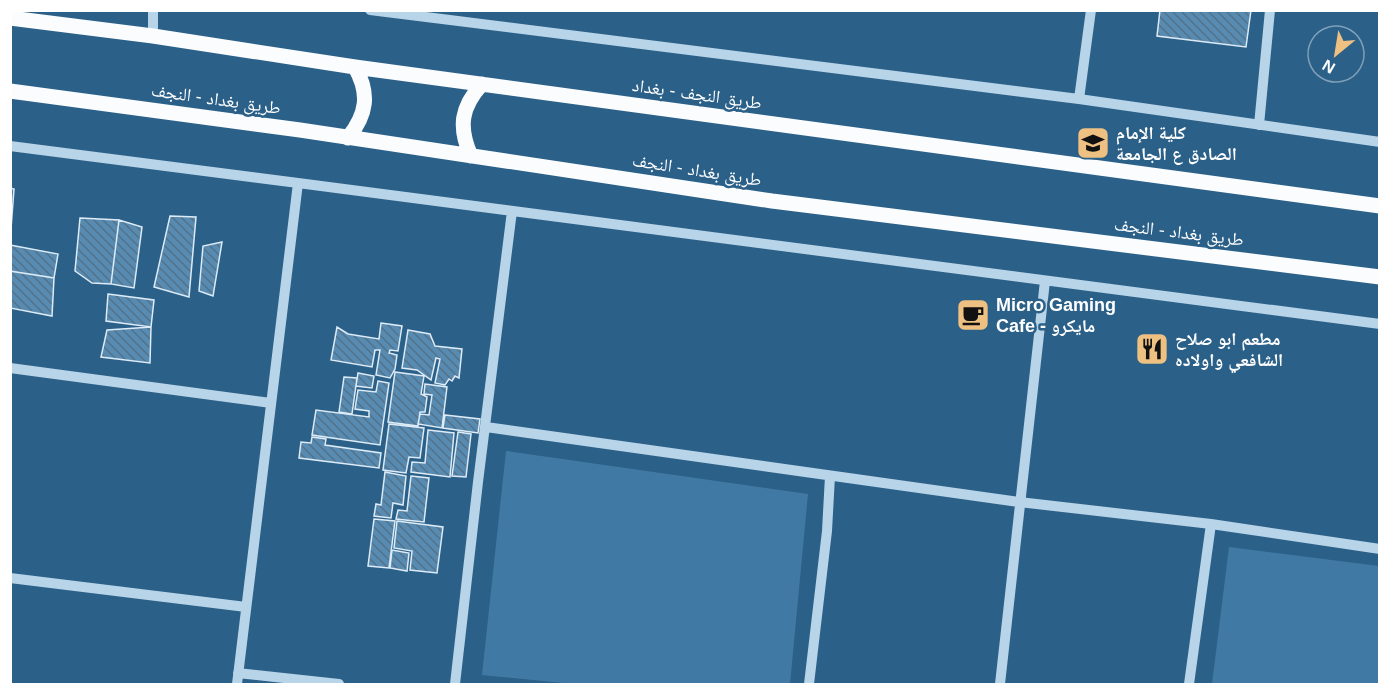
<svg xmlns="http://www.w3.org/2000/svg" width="1390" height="695" font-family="Helvetica,'Noto Naskh Arabic',sans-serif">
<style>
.garden{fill:#407aa4}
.building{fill:url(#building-back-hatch);stroke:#dcebf7;stroke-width:1.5}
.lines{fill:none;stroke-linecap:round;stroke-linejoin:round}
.minor{stroke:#b8d4e8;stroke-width:10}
.major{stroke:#fafcfe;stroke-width:15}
.labels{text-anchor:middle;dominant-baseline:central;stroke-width:5;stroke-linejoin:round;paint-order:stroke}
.street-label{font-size:18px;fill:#fff;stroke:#2b6088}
.poi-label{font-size:18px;font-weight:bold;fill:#fff;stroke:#2b6088;text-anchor:start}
</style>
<defs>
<pattern id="building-back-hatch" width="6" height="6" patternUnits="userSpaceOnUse" patternTransform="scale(1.5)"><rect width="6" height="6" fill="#578bb1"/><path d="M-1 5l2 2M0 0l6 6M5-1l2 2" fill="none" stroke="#537289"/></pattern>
</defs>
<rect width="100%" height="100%" fill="#2b6088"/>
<path class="garden" d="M506 451 808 494 790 684H573L482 675Z
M1229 547 1379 566V684H1212Z"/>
<path class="building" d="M1160 10H1251L1246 47 1157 36Z
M10 188 14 189 10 242Z
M170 216 196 217 189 297 154 287Z
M80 218 119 220 111 284 92 283 75 271Z
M119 220 142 227 134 288 111 284Z
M222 242 213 296 199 291 203 246Z
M10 245 58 254 54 278 10 271Z
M10 271 54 278 52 316 10 308Z
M108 294 154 300 151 327 106 321Z
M381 323 402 326 398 351 390 350 389 353 397 355 395 369 390 378 376 375 380 350H375L372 367 331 360 337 327 348 334 379 339Z
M151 327 150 363 101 357 107 330Z
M408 330 430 334 435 346 462 349 459 378 455 376 452 381 449 379 445 385 435 383 440 359 436 358 431 380 417 370 402 368Z
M395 372 424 376 421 394 427 397 425 412H420L418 426 388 422Z
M358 373 374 376 372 388 356 386Z
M344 377 357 378 352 414 339 412Z
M378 381 389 383 380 445 312 435 316 410 369 417V411L355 409 358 390 376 392Z
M425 384 447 387 442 428 418 424 420 414 429 415 432 395 424 394Z
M445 415 480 419 478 433 443 428Z
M389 424 424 428 420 458 409 457 406 473 383 470Z
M428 430 454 433 450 477 411 472 412 462 425 463Z
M458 432 471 434 466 477 452 476Z
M312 437 326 439 325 445 381 453 379 468 299 458 301 442 311 443Z
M385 472 406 476 403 505 393 503 391 518 374 516 376 504 381 505Z
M411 476 429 478 424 522 396 519 398 510 407 511Z
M374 519 395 521 389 568 368 566Z
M397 521 443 527 437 573 410 570 412 551 394 548Z
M392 550 409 553 407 571 390 568Z"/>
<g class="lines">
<path class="minor" d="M153 10V36
M370 10 1079 99 1380 142
M1079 99 1091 10
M1259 125 1270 10
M10 146 298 183 1380 324
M10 368 271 403
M486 427 1019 502 1211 524 1380 549
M10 578 246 607
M238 673 339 684
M237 684 298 183
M455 684 478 482 512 211
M809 684 827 531 830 476
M1000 684 1045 281
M1189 684 1211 524"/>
<path class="major" d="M10 18 153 36 355 67 1380 206
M10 91 300 130 772 201 1380 277
M348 138C367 114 370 94 355 67
M471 156C458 127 461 107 482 84"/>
</g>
<defs>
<g id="university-square" transform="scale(1.725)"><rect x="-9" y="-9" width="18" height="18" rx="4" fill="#eec081" stroke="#2b6088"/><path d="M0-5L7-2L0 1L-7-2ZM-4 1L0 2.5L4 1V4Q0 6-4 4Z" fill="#111"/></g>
<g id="cafe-square" transform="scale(1.725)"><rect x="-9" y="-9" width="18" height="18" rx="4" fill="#eec081" stroke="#2b6088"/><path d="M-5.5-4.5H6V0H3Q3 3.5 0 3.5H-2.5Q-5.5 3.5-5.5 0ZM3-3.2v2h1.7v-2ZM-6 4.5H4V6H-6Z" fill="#111"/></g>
<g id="restaurant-square" transform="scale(1.725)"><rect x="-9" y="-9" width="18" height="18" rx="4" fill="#eec081" stroke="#2b6088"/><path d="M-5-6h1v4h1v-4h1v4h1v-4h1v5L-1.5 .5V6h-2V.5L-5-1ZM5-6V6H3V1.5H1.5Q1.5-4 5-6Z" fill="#111"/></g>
</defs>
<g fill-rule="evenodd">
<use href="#university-square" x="1093" y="143"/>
<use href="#cafe-square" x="973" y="315"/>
<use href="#restaurant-square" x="1152" y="349"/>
</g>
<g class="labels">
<g class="street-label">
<text transform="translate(697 94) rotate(8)">طريق النجف - بغداد</text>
<text transform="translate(216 99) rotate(8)">طريق بغداد - النجف</text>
<text transform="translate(697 170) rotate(9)">طريق بغداد - النجف</text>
<text transform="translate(1179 232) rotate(7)">طريق بغداد - النجف</text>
</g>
<g class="poi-label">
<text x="1116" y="133">كلية الإمام<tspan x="1116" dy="21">الصادق ع الجامعة</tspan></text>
<text x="996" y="305">Micro Gaming<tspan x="996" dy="21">Cafe - مايكرو</tspan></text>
<text x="1175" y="339">مطعم ابو صلاح<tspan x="1175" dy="21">الشافعي واولاده</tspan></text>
</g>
</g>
<rect width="1390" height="695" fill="none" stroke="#ffffff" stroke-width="24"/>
<g transform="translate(1336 54) rotate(210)"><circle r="28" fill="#2b6088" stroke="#80a0b8" stroke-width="1.5"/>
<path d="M0-4.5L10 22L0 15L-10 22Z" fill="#eec081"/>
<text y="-9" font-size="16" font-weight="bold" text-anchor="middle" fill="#ffffff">N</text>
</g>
</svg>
